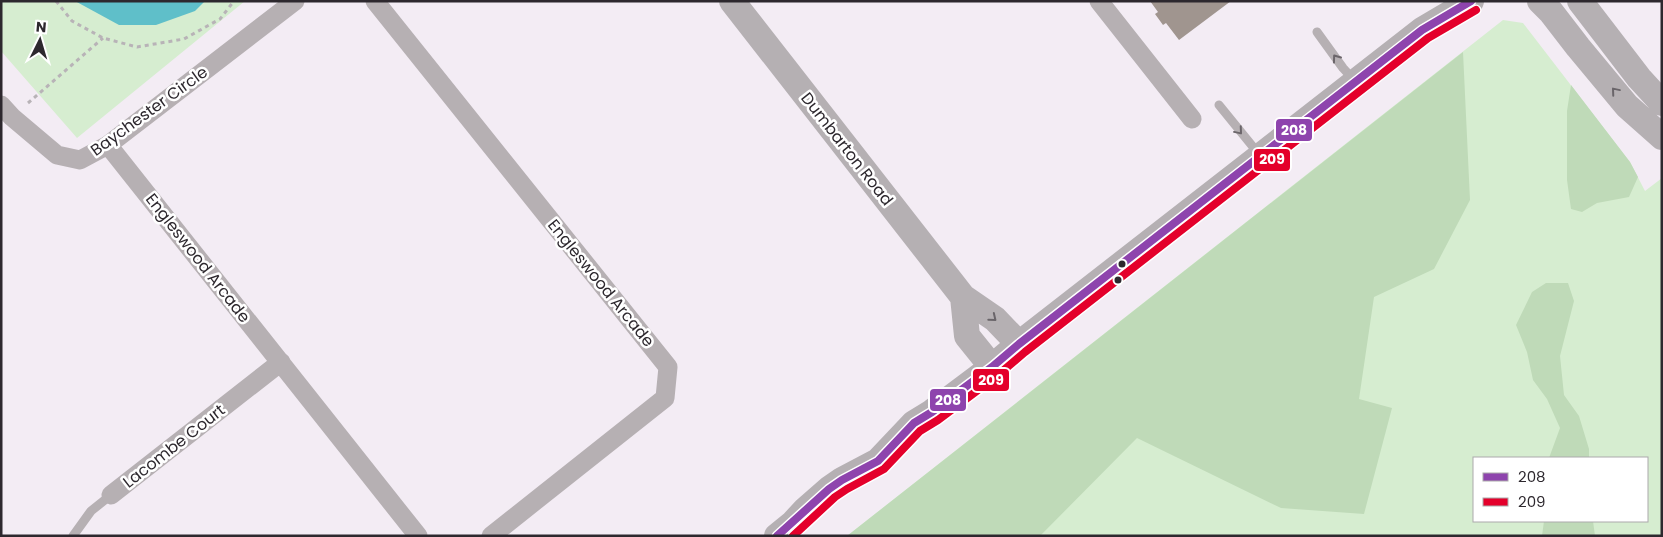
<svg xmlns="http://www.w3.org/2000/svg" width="1663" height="537" font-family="Poppins,sans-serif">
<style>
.green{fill:#d6edd0;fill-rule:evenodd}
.forest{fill:#bfdab8}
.water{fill:#5fbfc9}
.building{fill:#a0958f}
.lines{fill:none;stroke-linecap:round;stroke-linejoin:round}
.path{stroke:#b8b3b7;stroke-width:3;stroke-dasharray:4 4;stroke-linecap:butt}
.lane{stroke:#b6b0b3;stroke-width:9}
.street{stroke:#b6b0b3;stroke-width:19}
.secondary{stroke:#b5b0b3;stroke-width:26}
.bus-1-casing{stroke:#fff;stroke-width:11}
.bus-2-casing{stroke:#fff;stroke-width:11}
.bus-1{stroke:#8e44ad;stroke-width:8}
.bus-2{stroke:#e4002b;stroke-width:8}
.oneway{stroke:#6b656a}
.oneway2{stroke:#6a656a}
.bus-dot{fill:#2d282e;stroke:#fff;stroke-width:2}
.labels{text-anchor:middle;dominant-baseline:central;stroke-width:5;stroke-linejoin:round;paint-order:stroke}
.street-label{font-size:16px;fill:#2d282e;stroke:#fff}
.line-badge{stroke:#fff;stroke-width:2}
.badge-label{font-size:14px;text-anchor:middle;font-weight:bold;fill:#fff}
</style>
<rect width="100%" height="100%" fill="#f3ecf4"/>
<path class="green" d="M1 1H245L77 138 1 51Z
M1503 20 1523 23 1630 162 1645 191 1662 178V536H847ZM1474 458H1647V521H1474Z"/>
<path class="forest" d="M1463 52 1470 200 1434 269 1374 297 1359 399 1392 408 1364 514 1281 508 1137 438 1040 536H847Z
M1571 85 1630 162 1638 177 1629 197 1597 203 1582 212 1571 209 1567 180V111Z
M1546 283H1568L1574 301 1560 356 1564 395 1579 416 1589 449V458H1549L1560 428 1547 399 1533 380 1527 352 1516 325 1532 292Z
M1544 521H1593L1595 536H1542Z"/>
<path class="water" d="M75 1H205L195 11 156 25H119Z"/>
<path class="building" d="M1150 1H1231L1179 40 1166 23 1163 25 1155 14 1158 12Z"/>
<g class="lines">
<path class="path" d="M56 1 72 21 103 38 137 47 184 39 220 19 234 1
M28 103 103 38"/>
<path class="lane" d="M1317 32 1343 68 1354 80
M1219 105 1258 153
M73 536 91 511 111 495"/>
<path class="street" d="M375 1 668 367 665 398 491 536
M1099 1 1192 119
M1 105 12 117 57 155 80 160 108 145 295 1
M108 145 418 536
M111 495 281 362"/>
<path class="secondary" d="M732 1 963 297 995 319 1019 344
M1540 1 1551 12 1578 47 1627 106 1662 137
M1580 1 1639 78 1662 103
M963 297 967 336 992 367
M777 536 793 523 805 510 829 489 842 480 878 461 914 423 932 412 992 367 1019 344 1422 30 1471 1"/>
<g class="bus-1-casing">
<path id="bus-1" d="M777 536 829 489 842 480 878 461 914 423 932 412 992 367 1019 344 1422 30 1471 1"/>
</g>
<g class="bus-2-casing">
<path id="bus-2" d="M793 536 835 497 847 489 884 469 920 431 938 420 998 375 1025 352 1428 38 1476 10"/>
</g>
<use href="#bus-1" class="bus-1"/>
<use href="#bus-2" class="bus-2"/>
</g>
<defs><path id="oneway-chevron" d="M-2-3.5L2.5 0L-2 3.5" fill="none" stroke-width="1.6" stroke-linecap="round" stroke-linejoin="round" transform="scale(1.25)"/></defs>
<g class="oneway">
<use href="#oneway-chevron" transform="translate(1336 58) rotate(-126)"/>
<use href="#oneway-chevron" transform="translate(1239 131) rotate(50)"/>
</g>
<g class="oneway2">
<use href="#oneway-chevron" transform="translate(1615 91) rotate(-130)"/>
<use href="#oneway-chevron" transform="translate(993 318) rotate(39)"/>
</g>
<g class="bus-dot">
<circle cx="1122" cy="264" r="4.5"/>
<circle cx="1118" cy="280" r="4.5"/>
</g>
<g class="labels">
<g class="street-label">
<text transform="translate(149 111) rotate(-36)">Baychester Circle</text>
<text transform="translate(847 149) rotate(52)">Dumbarton Road</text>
<text transform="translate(198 258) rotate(52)">Engleswood Arcade</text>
<text transform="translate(601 283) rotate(51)">Engleswood Arcade</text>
<text transform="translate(174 446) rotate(-38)">Lacombe Court</text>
</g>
</g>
<g class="line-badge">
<rect x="1275" y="118" width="38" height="24" rx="5" fill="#8e44ad"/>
<rect x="1253" y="148" width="38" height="24" rx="5" fill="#e4002b"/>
<rect x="972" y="368" width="38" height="24" rx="5" fill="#e4002b"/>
<rect x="929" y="388" width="38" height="24" rx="5" fill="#8e44ad"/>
</g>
<g class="badge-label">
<text x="1294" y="135">208</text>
<text x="1272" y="164">209</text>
<text x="991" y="385">209</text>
<text x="948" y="405">208</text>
</g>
<rect width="1663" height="537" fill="none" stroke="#2d282e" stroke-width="5"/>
<rect x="1473" y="457" width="175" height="65" fill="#ffffff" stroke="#aba9ab"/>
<rect x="1483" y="473" width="25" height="8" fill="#8e44ad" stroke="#aba9ab"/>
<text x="1518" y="482" font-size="15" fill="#2d282e">208</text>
<rect x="1483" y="498" width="25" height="8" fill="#e4002b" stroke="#aba9ab"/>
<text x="1518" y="507" font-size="15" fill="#2d282e">209</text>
<g transform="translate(40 40) rotate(5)" stroke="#ffffff" stroke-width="4" paint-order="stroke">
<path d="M0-4L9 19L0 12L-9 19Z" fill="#2d282e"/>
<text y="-8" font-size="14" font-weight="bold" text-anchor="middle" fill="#2d282e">N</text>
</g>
</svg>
